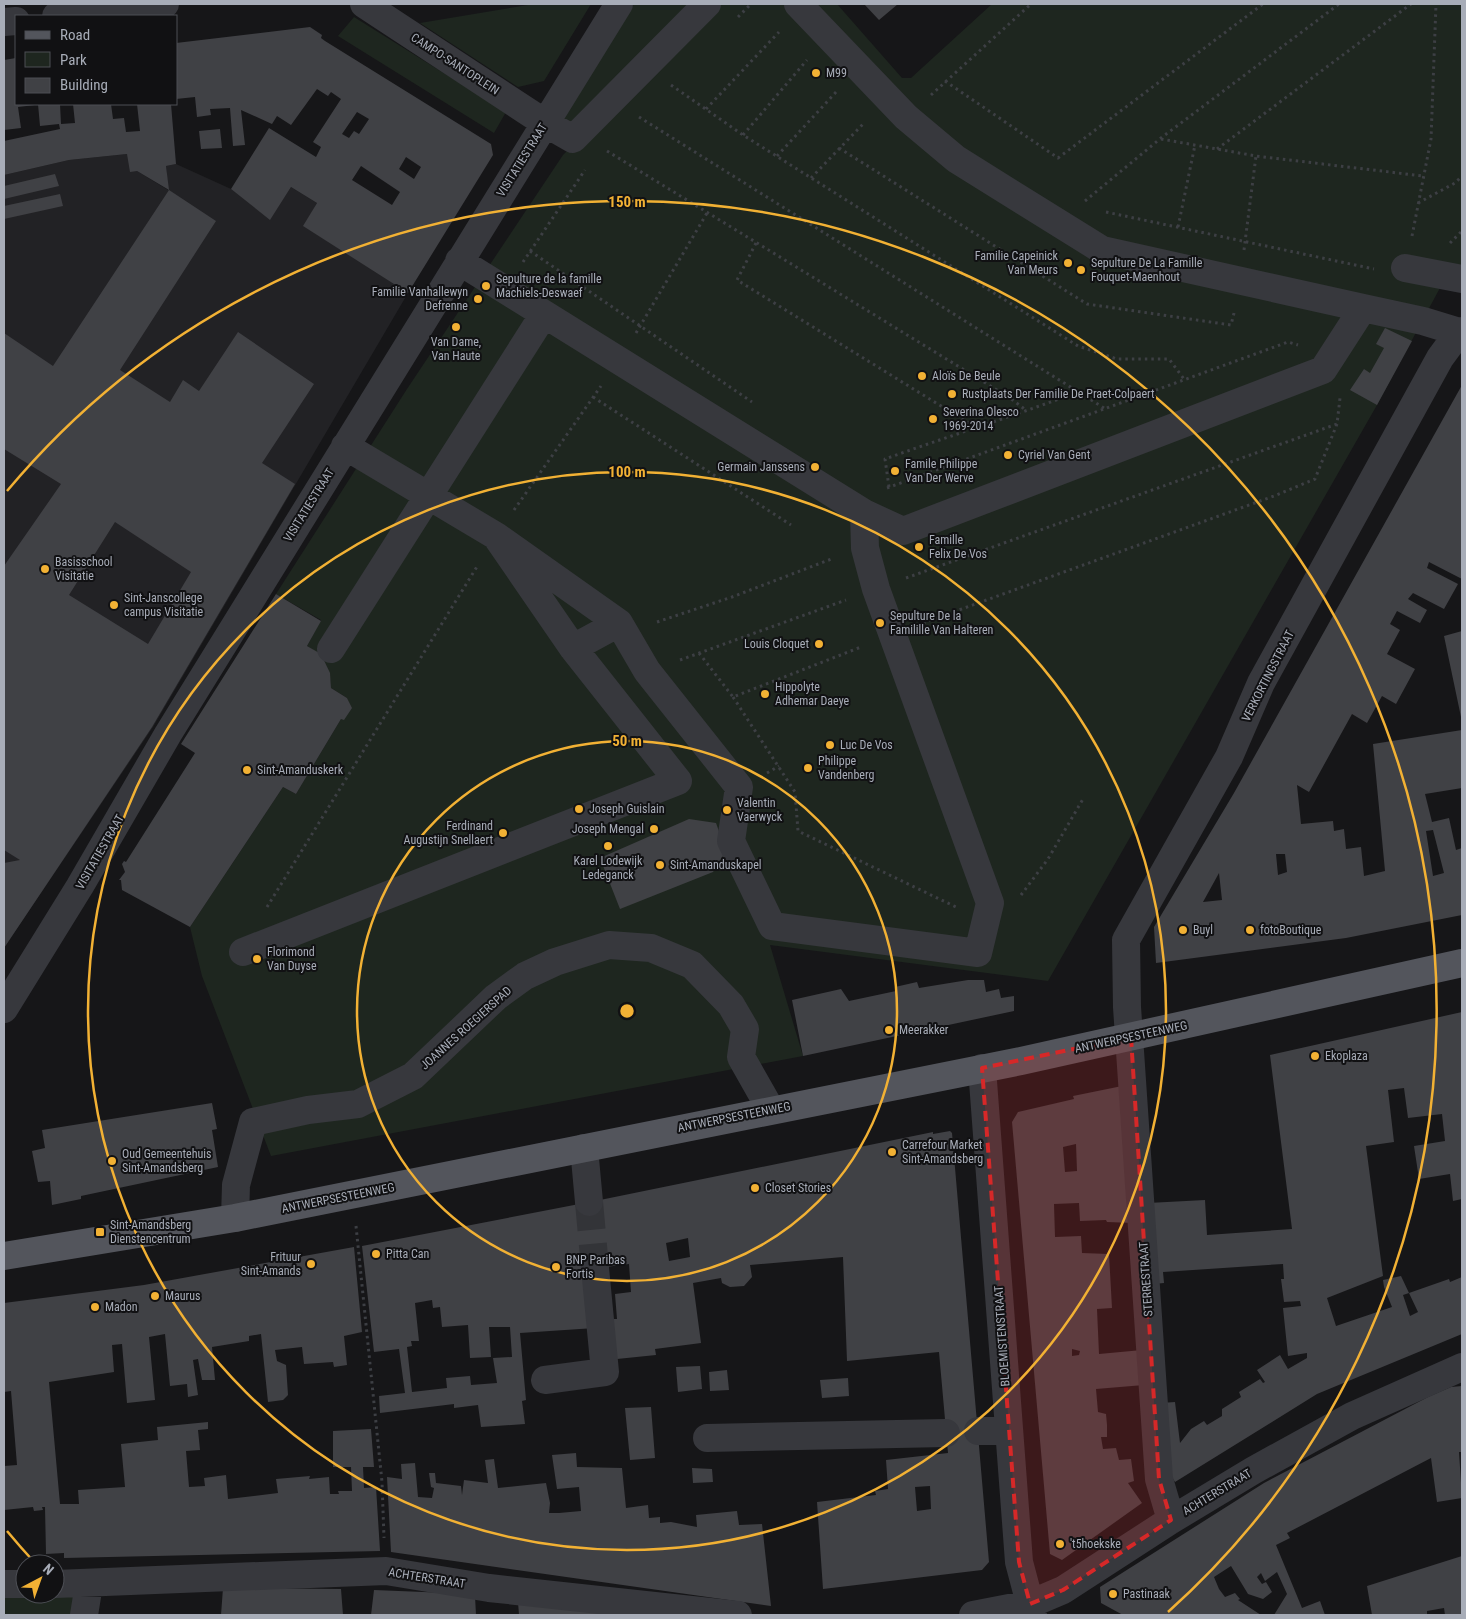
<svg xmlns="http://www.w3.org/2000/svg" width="1466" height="1619" font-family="'Roboto Condensed',sans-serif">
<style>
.built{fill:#222225}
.green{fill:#1e261f}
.building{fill:#404145;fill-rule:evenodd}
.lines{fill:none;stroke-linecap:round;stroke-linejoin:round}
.minor-tunnel{stroke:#333438;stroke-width:28;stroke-dasharray:28 14;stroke-linecap:butt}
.path{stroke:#3d3f44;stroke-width:3;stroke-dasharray:2.5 4;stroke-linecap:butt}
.minor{stroke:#37383d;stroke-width:28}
.major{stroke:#53555c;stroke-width:28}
.marked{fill:#d62828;fill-opacity:0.2;stroke:#d62828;stroke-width:4;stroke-dasharray:10 6;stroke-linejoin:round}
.ring{fill:none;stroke:#f2b134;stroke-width:2.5}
.poi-dot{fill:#f2b134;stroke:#111113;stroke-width:2}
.labels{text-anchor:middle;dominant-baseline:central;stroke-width:4;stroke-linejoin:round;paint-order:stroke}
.street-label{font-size:12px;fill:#a8adb8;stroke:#111113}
.poi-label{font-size:12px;fill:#a8adb8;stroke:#111113;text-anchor:start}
.centre{fill:#f2b134;stroke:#111113;stroke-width:2.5}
.ring-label{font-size:15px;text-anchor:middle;font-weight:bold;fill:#f2b134;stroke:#111113;stroke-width:4;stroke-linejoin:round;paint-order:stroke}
</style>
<rect width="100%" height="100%" fill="#161618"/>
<path class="built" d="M127 154 137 171 168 190 166 166 176 164 231 189 270 219 291 187 317 203 304 226 408 293 153 727 4 948V175L69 160Z"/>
<path class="green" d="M534 4H591L544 81 518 87 420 23Z
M634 4H696L575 128 561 119Z
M716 4H837L902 78H911L992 4H1462V289L1441 286 1377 405 1048 981 770 945 803 1056 271 1156 202 976 190 927 283 787 296 794 341 719 351 708 347 698 331 688C330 668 324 656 307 646L321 620 276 594 407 389 563 155Z
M354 17 506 112 494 133 338 36Z
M76 1596 74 1615H4V1597Z"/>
<path class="building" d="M864 4H898L879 20Z
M310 27 322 35 321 38 325 41 491 144 493 155 408 293 303 226 317 203 291 187 270 220 231 189 269 128 316 157 321 147 313 142 341 99 331 92 328 96 317 89 291 125 277 116 272 124 241 110 245 145 233 146 230 108 210 109 211 115 197 117 195 97 176 99V43ZM357 112 369 119 359 134 354 131 349 138 342 134ZM406 157 421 167 414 179 399 169ZM361 166 400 192 392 205 352 180Z
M16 58V104L35 105 18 107 21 128 4 130V60Z
M38 104H60L61 124 75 123 73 104H111L113 119 124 118 126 132 140 131 137 104H171L176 164 166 166 169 190 216 221 120 370 170 402 183 380 199 391 238 332 314 384 262 463 295 484 152 727 4 948V863L20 860 4 850V566L61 484 4 449V333L53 366 169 190 137 171 130 172 127 154 69 160 4 175V141L60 129 59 124 40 126ZM115 522 191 572 148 644 69 595Z
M220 129 222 148 201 149 199 131Z
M55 174 59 186 4 199V186Z
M60 194 63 206 4 219V206Z
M1385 328 1412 341 1377 405 1350 390 1364 369 1370 373 1384 348 1376 344Z
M1462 385V579L1429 562 1427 568 1458 584 1444 609 1413 593 1408 599 1427 610 1420 623 1397 611 1390 624 1400 630 1387 654 1415 669 1396 704 1382 696 1367 723 1352 714 1309 792 1297 785 1301 824 1333 821 1334 831 1344 829 1346 849 1361 847 1364 876 1385 871 1373 744 1462 730V788L1425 794 1432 822 1449 818 1456 850 1462 848V915L1346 938 1156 963 1154 927 1234 793ZM1433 830 1444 873 1433 876 1426 831ZM1276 854H1285L1287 872 1278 875ZM1219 873 1222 900 1203 902Z
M276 594 321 621 307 646 321 654 330 673 331 688 347 698 352 708 344 720 341 719 296 794 283 787 190 927 122 890 121 880H119L125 872 122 864 124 861 126 862 195 753 181 744Z
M1462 631V717H1461L1444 636Z
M689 819 716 823 726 851 713 872 620 909 600 858Z
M968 980H984L986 992 999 989 1001 998 1014 996V1011L803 1056 792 1000 841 989 849 1001 896 991 895 987 917 982 919 988Z
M1462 1012V1199L1453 1201 1450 1174 1419 1179 1414 1146 1445 1141 1442 1114 1408 1118 1404 1088 1388 1090 1394 1142 1366 1146 1383 1276 1327 1298 1336 1326 1392 1307 1384 1287 1383 1280 1401 1276 1409 1293 1403 1295 1410 1316 1418 1312 1409 1293 1449 1279 1450 1282 1462 1277V1334L1317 1394 1175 1482 1166 1468 1161 1403 1175 1402 1180 1443 1191 1429 1204 1421 1207 1425 1222 1416V1409L1241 1397 1239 1392 1260 1379 1263 1383 1265 1382 1257 1370 1280 1355 1288 1369 1307 1358V1353L1288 1356 1283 1308 1301 1306 1300 1301 1284 1302 1281 1279H1284L1283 1264 1163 1272 1164 1283 1153 1284 1148 1203 1205 1200 1207 1235 1292 1229 1270 1055Z
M1127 1085 1134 1223 1107 1222 1106 1220 1080 1221 1079 1203 1054 1204 1055 1237 1081 1236 1082 1253 1109 1254 1112 1308 1097 1309 1099 1354 1142 1350 1144 1385 1096 1389 1098 1412 1106 1414 1107 1425V1437H1101L1103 1449 1116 1448 1119 1460 1131 1459 1134 1481 1128 1483 1142 1503 1062 1560 1050 1554 1012 1122 1018 1112 1074 1099 1073 1096ZM1076 1144 1077 1171 1065 1172 1063 1147ZM1072 1349 1080 1351 1079 1355 1072 1356Z
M212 1103 217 1129 212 1130 218 1167 81 1196V1199L52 1205 50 1181 38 1182 32 1151 45 1148 42 1130Z
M950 1131 952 1133 989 1562 982 1570 823 1589 817 1502 876 1495 875 1491 888 1489 886 1460 948 1453 939 1352 847 1361 843 1257 750 1265 752 1277 744 1286 730 1287 722 1283 721 1278 693 1283 701 1343 655 1349 656 1355 617 1359 612 1319H617L615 1294 631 1292 629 1264 590 1269 595 1328 520 1333 526 1400 522 1401 525 1424 481 1427 478 1405 454 1408V1404L380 1413 379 1396 405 1393 399 1349 374 1352 362 1246 600 1200 933 1132V1134ZM688 1238 690 1257 669 1261 666 1243ZM432 1300 433 1308 440 1307 442 1327 468 1325 470 1358 491 1357 489 1327H510L512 1357 493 1358 497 1383 471 1385 470 1376 446 1378 447 1388 412 1392 407 1347 412 1346 411 1341H419L415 1303ZM930 1486 931 1509 917 1511 915 1487Z
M354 1247 362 1332 344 1336 347 1365 334 1367 333 1362 304 1364 302 1347 275 1350 277 1361 286 1365 288 1395 283 1400 268 1402 261 1334 249 1336V1341L212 1347 215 1380H202L198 1359 193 1360 198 1395 188 1397 187 1384 170 1386 165 1334 149 1337 155 1400 127 1403 122 1344 112 1345 114 1372 49 1382 60 1504H79L78 1490 125 1487 121 1444 158 1440 157 1427 208 1422V1429L198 1430 200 1450 186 1451 189 1487 205 1486 204 1478 226 1475 228 1499 278 1493 276 1479 310 1476 309 1479 329 1477 330 1494H339L338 1491H352L351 1467H333V1431L371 1429 374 1467H363L364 1488 376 1487 380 1551 64 1558V1553L46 1554 45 1507H42L43 1510 34 1511 33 1507 4 1510V1466L17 1465 11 1391 4 1392V1303L144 1285Z
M700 1366 702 1389 678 1392 676 1367Z
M727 1370 729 1390 710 1391 709 1372Z
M848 1378 849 1396 822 1398 820 1380Z
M1462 1386V1452H1459L1462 1498 1437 1502 1431 1458 1287 1533 1290 1538 1276 1545 1302 1608 1320 1601 1325 1615H1274L1287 1594 1277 1572 1265 1581 1261 1573 1257 1577 1262 1584 1266 1582 1272 1592 1263 1599 1248 1594 1231 1566 1214 1577 1219 1589 1225 1597 1235 1593 1240 1599 1238 1600 1261 1615H1123L1101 1603 1100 1587 1264 1483 1428 1397 1451 1387Z
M651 1407 655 1458 630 1460 625 1408Z
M576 1453 577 1467 622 1468 626 1508 648 1505 649 1518 660 1517V1523L671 1522 697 1527 696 1515 737 1511 739 1525 762 1524 771 1606 391 1552 387 1477 402 1479 401 1464 415 1463 418 1497 432 1498 434 1488 431 1487 429 1473H435L436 1483 461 1486 462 1495 464 1480 488 1483 485 1460 494 1459 498 1488 546 1483 550 1503 549 1513H559L581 1511 579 1487 557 1489 552 1455Z
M692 1468 712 1469 713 1482 693 1483Z
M1462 1556V1615H1445L1444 1608 1427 1611V1615H1372L1367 1586Z
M223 1588 341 1589 343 1615H221Z
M374 1590 448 1593 475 1596 476 1615H371Z
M518 1602 611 1614V1615H519Z"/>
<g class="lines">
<path class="minor-tunnel" d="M589 1202 595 1268"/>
<path class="path" d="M738 17 751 4
M945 81 1058 158 1263 4
M671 85 743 135 1078 346 1117 359H1169L1184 379
M931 95 1031 4
M706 109 779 32
M639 117 1104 408
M743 135 807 60
M1161 139 1256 156 1423 176
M839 148 1087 304 1231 325 1234 313
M1217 149 1411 4
M607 151 1010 398 1027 411
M777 156 837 91
M811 178 865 122
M1085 201 1161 138 1339 4
M1418 203 1455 183 1462 176
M1106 212 1374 269
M1178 227 1195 145
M1412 236 1431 139 1436 4
M756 243 737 280 975 427
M1450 243 1462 231
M1244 250 1256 156
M530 251 752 402
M523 262 585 170
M636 333 707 213
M593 397 791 525
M889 487 885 459C949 436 1014 416 1078 392
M887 488 1288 342 1298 345
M514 510 601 386
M906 578 1337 424 1340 398
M657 622 732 597 834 558
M923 623 1274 496 1315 479 1337 424
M699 653 733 697 861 647
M680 660 846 600
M733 697 795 792 798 831 956 907
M767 773 779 766
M1021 895 1048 859 1083 799
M267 907 478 565
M356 1226 382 1482 384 1538"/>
<path class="minor" d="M364 4 545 123 573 139 707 4
M798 4 906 117 956 159 1102 250 1363 308
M56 16 165 4
M4 22 16 21
M459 261 864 513 903 531 1323 370 1363 308 1423 321 1459 332
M1405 268 1462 279
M496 536 619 623 647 671 739 787 731 841 772 926 978 953 990 903 876 589 865 548 864 513
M573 648 619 623
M331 649 544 314
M243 952 678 781 573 648 496 536 345 446
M4 1009 80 886 168 734 619 4
M982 1068 1019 1562 1033 1615
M584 1148 589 1202
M235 1218 236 1185 253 1122 308 1110 358 1104 413 1076 496 997 525 976 555 962 609 945 651 948 692 965 731 1005 745 1029 741 1057 771 1110
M545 1380 605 1372 595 1268
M978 1431H1009
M707 1438 946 1433
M1171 1520 1159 1479 1127 1007 1126 940 1229 757 1261 683 1440 358 1459 332 1462 331
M4 1584H25
M55 1584 386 1571 489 1588 738 1615
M84 1615 89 1584
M973 1615 1030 1604 1063 1590 1171 1520 1254 1470 1352 1416 1462 1367"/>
<path class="major" d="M4 1256 235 1218 1021 1061 1462 963"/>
</g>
<path class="marked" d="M1131 1037 1159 1479 1171 1520 1063 1590 1030 1604 1019 1562 982 1068Z"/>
<g class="ring">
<circle cx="627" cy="1011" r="270"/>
<circle cx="627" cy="1011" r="539"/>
<path d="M35 1563A809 809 0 0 1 7 1531M7 491A809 809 0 1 1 1168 1612"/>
</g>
<g class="poi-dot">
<circle cx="816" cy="73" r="5"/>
<circle cx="1068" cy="263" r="5"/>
<circle cx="1081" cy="270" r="5"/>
<circle cx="486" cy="286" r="5"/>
<circle cx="478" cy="299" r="5"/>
<circle cx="456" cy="327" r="5"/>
<circle cx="922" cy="376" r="5"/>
<circle cx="952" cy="394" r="5"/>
<circle cx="933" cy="419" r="5"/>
<circle cx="1008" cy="455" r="5"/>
<circle cx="815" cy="467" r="5"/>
<circle cx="895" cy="471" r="5"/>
<circle cx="919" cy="547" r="5"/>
<circle cx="45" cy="569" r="5"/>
<circle cx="114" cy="605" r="5"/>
<circle cx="880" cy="623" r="5"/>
<circle cx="819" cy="644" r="5"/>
<circle cx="765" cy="694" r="5"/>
<circle cx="830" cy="745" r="5"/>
<circle cx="808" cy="768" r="5"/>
<circle cx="247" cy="770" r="5"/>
<circle cx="579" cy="809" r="5"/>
<circle cx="727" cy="810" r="5"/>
<circle cx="654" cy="829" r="5"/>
<circle cx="503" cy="833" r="5"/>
<circle cx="608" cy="846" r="5"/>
<circle cx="660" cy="865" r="5"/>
<circle cx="1183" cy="930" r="5"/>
<circle cx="1250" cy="930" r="5"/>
<circle cx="257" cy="959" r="5"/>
<circle cx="889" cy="1030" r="5"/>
<circle cx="1315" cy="1056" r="5"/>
<circle cx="892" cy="1152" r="5"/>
<circle cx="112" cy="1161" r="5"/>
<circle cx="755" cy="1188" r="5"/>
<rect x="95" y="1227" width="10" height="10" rx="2.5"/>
<circle cx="376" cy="1254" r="5"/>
<circle cx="311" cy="1264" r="5"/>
<circle cx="556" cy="1267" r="5"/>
<circle cx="155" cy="1296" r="5"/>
<circle cx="95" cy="1307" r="5"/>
<circle cx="1060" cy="1544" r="5"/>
<circle cx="1113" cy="1594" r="5"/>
</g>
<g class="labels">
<g class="street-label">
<text transform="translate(455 64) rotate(33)">CAMPO-SANTOPLEIN</text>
<text transform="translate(522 160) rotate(-58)">VISITATIESTRAAT</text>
<text transform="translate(309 505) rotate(-58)">VISITATIESTRAAT</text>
<text transform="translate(1268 676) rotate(-63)">VERKORTINGSTRAAT</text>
<text transform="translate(100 852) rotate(-60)">VISITATIESTRAAT</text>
<text transform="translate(466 1028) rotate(-42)">JOANNES ROEGIERSPAD</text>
<text transform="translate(1131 1037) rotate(-12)">ANTWERPSESTEENWEG</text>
<text transform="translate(734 1117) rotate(-11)">ANTWERPSESTEENWEG</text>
<text transform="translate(338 1198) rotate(-11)">ANTWERPSESTEENWEG</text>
<text transform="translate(1146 1279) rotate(-94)">STERRESTRAAT</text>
<text transform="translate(1002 1336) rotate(-94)">BLOEMISTENSTRAAT</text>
<text transform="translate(1217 1492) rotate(-31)">ACHTERSTRAAT</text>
<text transform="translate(427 1578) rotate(9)">ACHTERSTRAAT</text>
</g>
<g class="poi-label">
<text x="826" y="73">M99</text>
<text x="1058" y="256" text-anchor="end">Familie Capeinick<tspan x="1058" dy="14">Van Meurs</tspan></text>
<text x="1091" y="263">Sepulture De La Famille<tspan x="1091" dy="14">Fouquet-Maenhout</tspan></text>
<text x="496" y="279">Sepulture de la famille<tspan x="496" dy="14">Machiels-Deswaef</tspan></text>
<text x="468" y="292" text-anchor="end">Familie Vanhallewyn<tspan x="468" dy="14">Defrenne</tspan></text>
<text x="456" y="342" text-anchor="middle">Van Dame,<tspan x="456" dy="14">Van Haute</tspan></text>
<text x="932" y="376">Aloïs De Beule</text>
<text x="962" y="394">Rustplaats Der Familie De Praet-Colpaert</text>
<text x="943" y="412">Severina Olesco<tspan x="943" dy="14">1969-2014</tspan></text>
<text x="1018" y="455">Cyriel Van Gent</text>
<text x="905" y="464">Famile Philippe<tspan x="905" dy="14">Van Der Werve</tspan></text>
<text x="805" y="467" text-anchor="end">Germain Janssens</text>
<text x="929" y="540">Famille<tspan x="929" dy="14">Felix De Vos</tspan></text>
<text x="55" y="562">Basisschool<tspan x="55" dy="14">Visitatie</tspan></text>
<text x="124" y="598">Sint-Janscollege<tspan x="124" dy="14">campus Visitatie</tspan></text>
<text x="890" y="616">Sepulture De la<tspan x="890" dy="14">Familille Van Halteren</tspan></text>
<text x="809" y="644" text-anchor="end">Louis Cloquet</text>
<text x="775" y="687">Hippolyte<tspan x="775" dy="14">Adhemar Daeye</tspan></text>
<text x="840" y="745">Luc De Vos</text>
<text x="818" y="761">Philippe<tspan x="818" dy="14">Vandenberg</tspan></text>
<text x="257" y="770">Sint-Amanduskerk</text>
<text x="737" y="803">Valentin<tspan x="737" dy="14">Vaerwyck</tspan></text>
<text x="589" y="809">Joseph Guislain</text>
<text x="493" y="826" text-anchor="end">Ferdinand<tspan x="493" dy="14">Augustijn Snellaert</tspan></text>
<text x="644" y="829" text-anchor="end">Joseph Mengal</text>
<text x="608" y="861" text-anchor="middle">Karel Lodewijk<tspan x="608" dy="14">Ledeganck</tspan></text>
<text x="670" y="865">Sint-Amanduskapel</text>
<text x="1193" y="930">Buyl</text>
<text x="1260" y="930">fotoBoutique</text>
<text x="267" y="952">Florimond<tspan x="267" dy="14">Van Duyse</tspan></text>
<text x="899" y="1030">Meerakker</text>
<text x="1325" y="1056">Ekoplaza</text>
<text x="902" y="1145">Carrefour Market<tspan x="902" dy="14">Sint-Amandsberg</tspan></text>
<text x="122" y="1154">Oud Gemeentehuis<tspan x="122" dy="14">Sint-Amandsberg</tspan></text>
<text x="765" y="1188">Closet Stories</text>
<text x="110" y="1225">Sint-Amandsberg<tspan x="110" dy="14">Dienstencentrum</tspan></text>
<text x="386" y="1254">Pitta Can</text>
<text x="301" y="1257" text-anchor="end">Frituur<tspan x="301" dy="14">Sint-Amands</tspan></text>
<text x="566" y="1260">BNP Paribas<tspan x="566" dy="14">Fortis</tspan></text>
<text x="165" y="1296">Maurus</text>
<text x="105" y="1307">Madon</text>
<text x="1070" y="1544">'t5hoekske</text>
<text x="1123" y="1594">Pastinaak</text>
</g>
</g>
<circle cx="627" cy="1011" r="8" class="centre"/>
<g class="ring-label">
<text x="627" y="207">150 m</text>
<text x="627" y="477">100 m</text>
<text x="627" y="746">50 m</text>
</g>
<rect width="1466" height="1619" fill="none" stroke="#a8adb8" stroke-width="10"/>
<rect x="15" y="15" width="162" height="90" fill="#111113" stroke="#4d4f55"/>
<rect x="25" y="31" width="25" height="8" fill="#53555c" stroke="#4d4f55"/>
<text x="60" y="40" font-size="15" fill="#a8adb8">Road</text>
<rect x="25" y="52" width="25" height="15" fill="#1e261f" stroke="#4d4f55"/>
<text x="60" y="65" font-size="15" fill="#a8adb8">Park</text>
<rect x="25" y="78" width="25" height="15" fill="#404145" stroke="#4d4f55"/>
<text x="60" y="90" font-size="15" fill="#a8adb8">Building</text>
<g transform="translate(40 1579) rotate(41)"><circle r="24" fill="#111113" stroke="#4d4f55"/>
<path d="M0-4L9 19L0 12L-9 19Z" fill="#f2b134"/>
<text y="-8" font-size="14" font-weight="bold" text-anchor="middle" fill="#a8adb8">N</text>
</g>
</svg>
